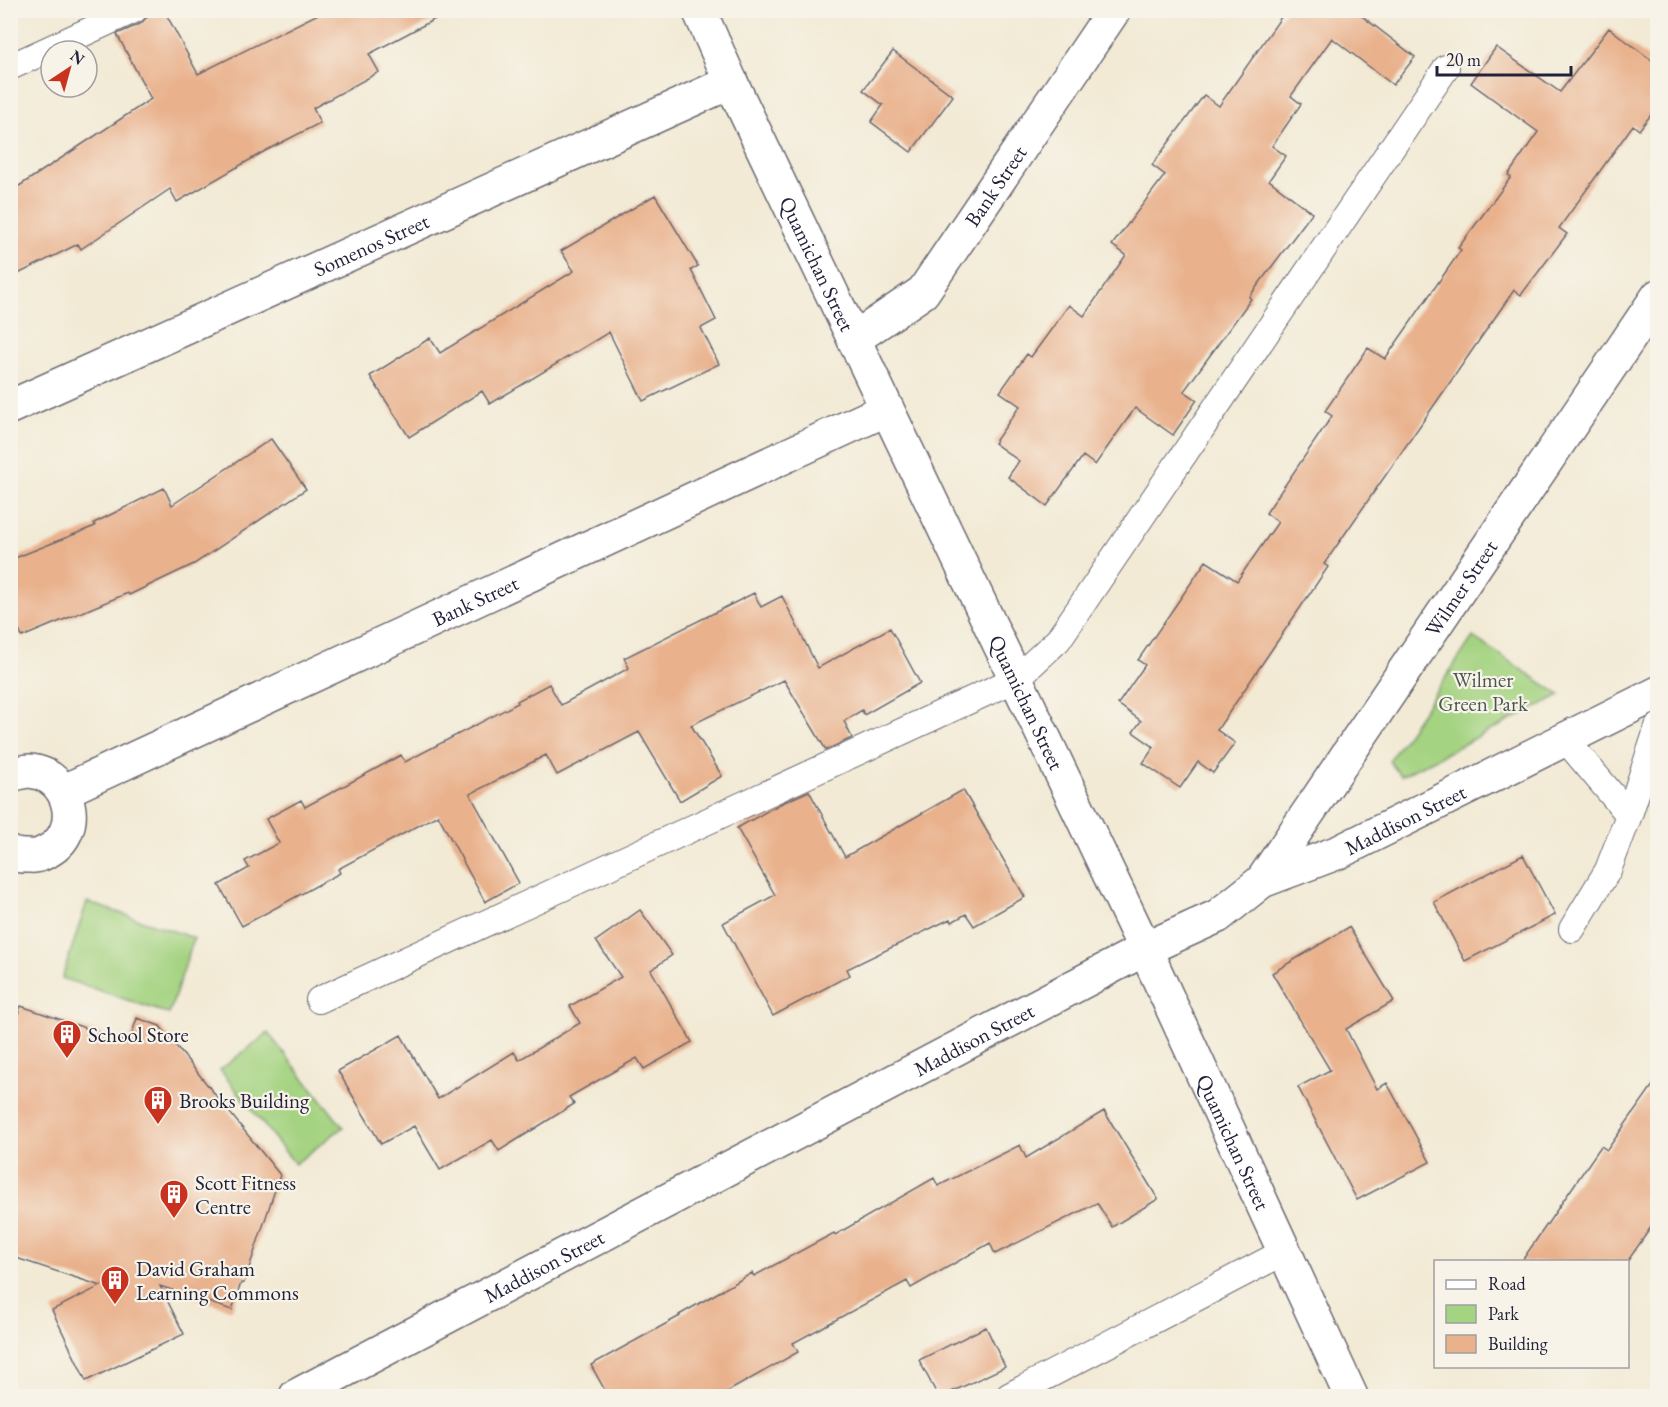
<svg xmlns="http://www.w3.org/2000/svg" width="1668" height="1407" font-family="'EB Garamond',serif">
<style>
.green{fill:#a4d381;stroke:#637a5e;stroke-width:1.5}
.building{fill:#e9b18c}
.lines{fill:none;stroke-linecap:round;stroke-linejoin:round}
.lane-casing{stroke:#6b6871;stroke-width:28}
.street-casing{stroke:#6b6871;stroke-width:36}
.secondary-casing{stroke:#6b6871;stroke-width:36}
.lane{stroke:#fff;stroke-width:26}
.street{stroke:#fff;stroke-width:33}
.secondary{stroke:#fff;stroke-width:33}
.labels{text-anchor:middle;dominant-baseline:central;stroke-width:4.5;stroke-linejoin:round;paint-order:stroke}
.street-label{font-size:21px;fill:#22223b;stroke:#f7f3e8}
.park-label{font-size:21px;fill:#495750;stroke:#f7f3e8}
.poi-label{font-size:21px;fill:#22223b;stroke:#f7f3e8;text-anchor:start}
</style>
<rect width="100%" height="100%" fill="#f7f3e8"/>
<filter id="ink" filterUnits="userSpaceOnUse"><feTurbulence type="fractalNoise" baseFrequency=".0167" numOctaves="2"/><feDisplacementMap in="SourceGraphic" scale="12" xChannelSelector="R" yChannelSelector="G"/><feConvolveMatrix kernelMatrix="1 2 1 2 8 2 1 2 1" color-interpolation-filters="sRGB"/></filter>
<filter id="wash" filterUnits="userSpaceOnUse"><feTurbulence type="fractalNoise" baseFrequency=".008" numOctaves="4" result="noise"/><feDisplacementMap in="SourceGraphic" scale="24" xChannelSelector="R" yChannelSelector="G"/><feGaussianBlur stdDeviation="1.35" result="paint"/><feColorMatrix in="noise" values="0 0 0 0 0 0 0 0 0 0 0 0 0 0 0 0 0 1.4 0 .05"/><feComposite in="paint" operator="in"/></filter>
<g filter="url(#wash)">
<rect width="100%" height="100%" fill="#f2ead5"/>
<path class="green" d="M1473 637 1560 695 1401 776 1389 761Z
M87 902 194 938 169 1014 62 978Z
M268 1033 343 1127 295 1164 220 1070Z"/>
<g id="blocks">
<path class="building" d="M161 10H164L198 74 326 10H452L369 54 379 72 313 108 320 123 265 151 177 202 170 189 81 249 78 244 10 278V192L151 99 117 34 140 24 146 18Z
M1286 10H1354L1415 57 1393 85 1332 38 1291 96 1301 104 1272 146 1286 156 1269 180 1312 213 1249 297 1251 299 1184 391 1197 400 1173 435 1135 408 1095 465 1083 456 1047 506 1008 477 1019 461 994 443 1020 406 1000 392 1027 354 1031 357 1069 305 1084 316 1126 255 1112 245 1165 175 1152 165 1204 95 1219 106Z
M1609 28 1658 65V106L1639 130 1633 125 1559 228 1567 234 1521 295 1514 290 1324 564 1328 567 1217 730 1235 743 1213 773 1198 762 1180 788 1143 763 1154 747 1133 732 1141 721 1118 704 1145 665 1138 660 1206 561 1237 581 1278 522 1266 513 1332 416 1325 411 1368 348 1385 359 1461 250 1458 248 1511 177 1508 175 1538 132 1471 83 1496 47 1560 92Z
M893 51 953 96 911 152 871 122 883 105 863 90Z
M655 195 698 266 691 270 716 320 701 328 719 364 643 401 609 332 490 404 482 391 409 437 370 376 430 338 440 353 574 271 561 251Z
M271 439 306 489 194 564 129 595 128 593 22 637 10 608V560L95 526 94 523 164 488 172 505Z
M754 593 761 607 782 596 818 668 890 628 920 683 864 715 862 710 844 721 852 738 826 750 784 680 691 725 722 776 680 801 639 732 557 775 546 755 470 794 519 883 485 902 438 815 338 869 340 873 242 926 219 885 249 868 245 861 279 843 266 819 301 800 305 807 401 755 405 762 518 703 517 701 549 684 561 705 629 668 624 658Z
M963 790 1025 897 974 926 966 914 952 922 950 919 847 969 850 975 773 1016 723 923 775 895 737 828 780 804 809 791 845 857Z
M1523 855 1555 915 1465 961 1434 902Z
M640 910 672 955 651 970 692 1042 644 1069 637 1058 569 1097 574 1104 499 1151 492 1140 440 1170 414 1126 381 1144 338 1071 401 1035 438 1099 514 1052 519 1060 580 1023 570 1006 621 977 596 941Z
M1349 927 1394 1001 1346 1029 1377 1089 1387 1083 1430 1162 1357 1200 1298 1087 1330 1070 1272 973Z
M21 1006 129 1043 137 1018 160 1026 280 1175 244 1283H241L232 1310 160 1286 184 1334 86 1381 52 1310 101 1286 10 1256V1036Z
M1658 1078V1217L1627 1262H1521L1601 1146 1607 1150Z
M1104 1111 1158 1199 1112 1227 1097 1203 995 1254 990 1243 911 1288 907 1281 793 1343 798 1352 720 1396H608L591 1365 680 1316 679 1315 752 1273 754 1276 834 1233 835 1235 934 1178 938 1186 1020 1145 1026 1158Z
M986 1327 1005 1367 943 1396H938L919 1360Z"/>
</g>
</g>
<g filter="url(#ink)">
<use href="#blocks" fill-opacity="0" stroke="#6b6871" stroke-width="1.5"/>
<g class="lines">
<g class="lane-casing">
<path id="lane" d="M10 67 134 10
M1565 739 1629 815
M1572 929 1608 870 1629 815 1658 727
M319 1000 1016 679 1058 640 1446 68
M1009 1396 1284 1252"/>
</g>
<g class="street-casing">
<g id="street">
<path id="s1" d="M854 339 923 292 1114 10"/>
<path id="s2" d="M10 407 731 82"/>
<path d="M10 775C16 774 23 771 29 771 72 774 85 833 46 852 40 855 36 857 29 856 22 856 16 856 10 853"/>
<path id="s3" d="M64 791 887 409"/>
<path id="s4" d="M1262 881 1658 296"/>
<path id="s5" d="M296 1396 1145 949 1218 916 1262 881 1339 852 1658 693"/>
</g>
</g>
<g class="secondary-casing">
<g id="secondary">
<path id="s6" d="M699 10 731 82 1145 949 1351 1396"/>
</g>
</g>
<use href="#lane" class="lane"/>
<use href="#street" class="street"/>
<use href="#secondary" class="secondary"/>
</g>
</g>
<defs>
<g id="building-pin" transform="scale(1.5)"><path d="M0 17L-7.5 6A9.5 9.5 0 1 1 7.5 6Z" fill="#c8321e" stroke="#f7f3e8"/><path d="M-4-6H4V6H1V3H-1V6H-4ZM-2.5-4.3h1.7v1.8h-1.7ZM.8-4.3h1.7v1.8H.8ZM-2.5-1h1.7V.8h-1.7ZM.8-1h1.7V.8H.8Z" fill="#fff"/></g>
</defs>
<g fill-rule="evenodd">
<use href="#building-pin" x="67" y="1034"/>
<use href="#building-pin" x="158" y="1100"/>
<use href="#building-pin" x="174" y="1194"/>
<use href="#building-pin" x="115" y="1280"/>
</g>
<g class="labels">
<g class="street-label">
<text stroke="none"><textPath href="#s1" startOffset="212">Bank Street</textPath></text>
<text stroke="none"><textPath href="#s2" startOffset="396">Somenos Street</textPath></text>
<text stroke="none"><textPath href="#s6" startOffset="280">Quamichan Street</textPath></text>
<text stroke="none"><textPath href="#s4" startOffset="354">Wilmer Street</textPath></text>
<text stroke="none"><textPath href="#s3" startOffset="453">Bank Street</textPath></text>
<text stroke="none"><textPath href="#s6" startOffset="766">Quamichan Street</textPath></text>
<text stroke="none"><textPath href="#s5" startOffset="1252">Maddison Street</textPath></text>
<text stroke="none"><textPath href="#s5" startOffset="766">Maddison Street</textPath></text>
<text stroke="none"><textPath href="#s6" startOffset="1252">Quamichan Street</textPath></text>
<text stroke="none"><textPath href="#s5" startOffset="280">Maddison Street</textPath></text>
</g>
<g class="park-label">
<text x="1483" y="679">Wilmer<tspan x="1483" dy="24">Green Park</tspan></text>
</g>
<g class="poi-label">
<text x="88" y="1034">School Store</text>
<text x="179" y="1100">Brooks Building</text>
<text x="195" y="1182">Scott Fitness<tspan x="195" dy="24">Centre</tspan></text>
<text x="136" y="1268">David Graham<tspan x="136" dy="24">Learning Commons</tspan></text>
</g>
</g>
<rect width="1668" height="1407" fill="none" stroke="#f7f3e8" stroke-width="36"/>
<rect x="1434" y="1260" width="195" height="108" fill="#f7f3e8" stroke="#a29fa3" stroke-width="1.5"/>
<rect x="1446" y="1280" width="30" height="9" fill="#ffffff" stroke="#a29fa3" stroke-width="1.5"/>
<text x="1488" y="1290" font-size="18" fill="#22223b">Road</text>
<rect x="1446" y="1305" width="30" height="18" fill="#a4d381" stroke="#a29fa3" stroke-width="1.5"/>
<text x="1488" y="1320" font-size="18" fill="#22223b">Park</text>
<rect x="1446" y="1335" width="30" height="18" fill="#e9b18c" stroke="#a29fa3" stroke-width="1.5"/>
<text x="1488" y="1350" font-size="18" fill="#22223b">Building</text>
<g transform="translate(69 69) rotate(36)"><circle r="28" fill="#f7f3e8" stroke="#a29fa3" stroke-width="1.5"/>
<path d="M0-4.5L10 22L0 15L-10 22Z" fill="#c8321e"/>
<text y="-9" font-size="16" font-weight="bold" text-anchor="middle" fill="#22223b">N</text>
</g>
<path d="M1437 66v9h134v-9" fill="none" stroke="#22223b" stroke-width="3"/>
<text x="1446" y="66" font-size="18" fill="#22223b" stroke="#f7f3e8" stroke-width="4.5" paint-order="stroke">20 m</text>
</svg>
